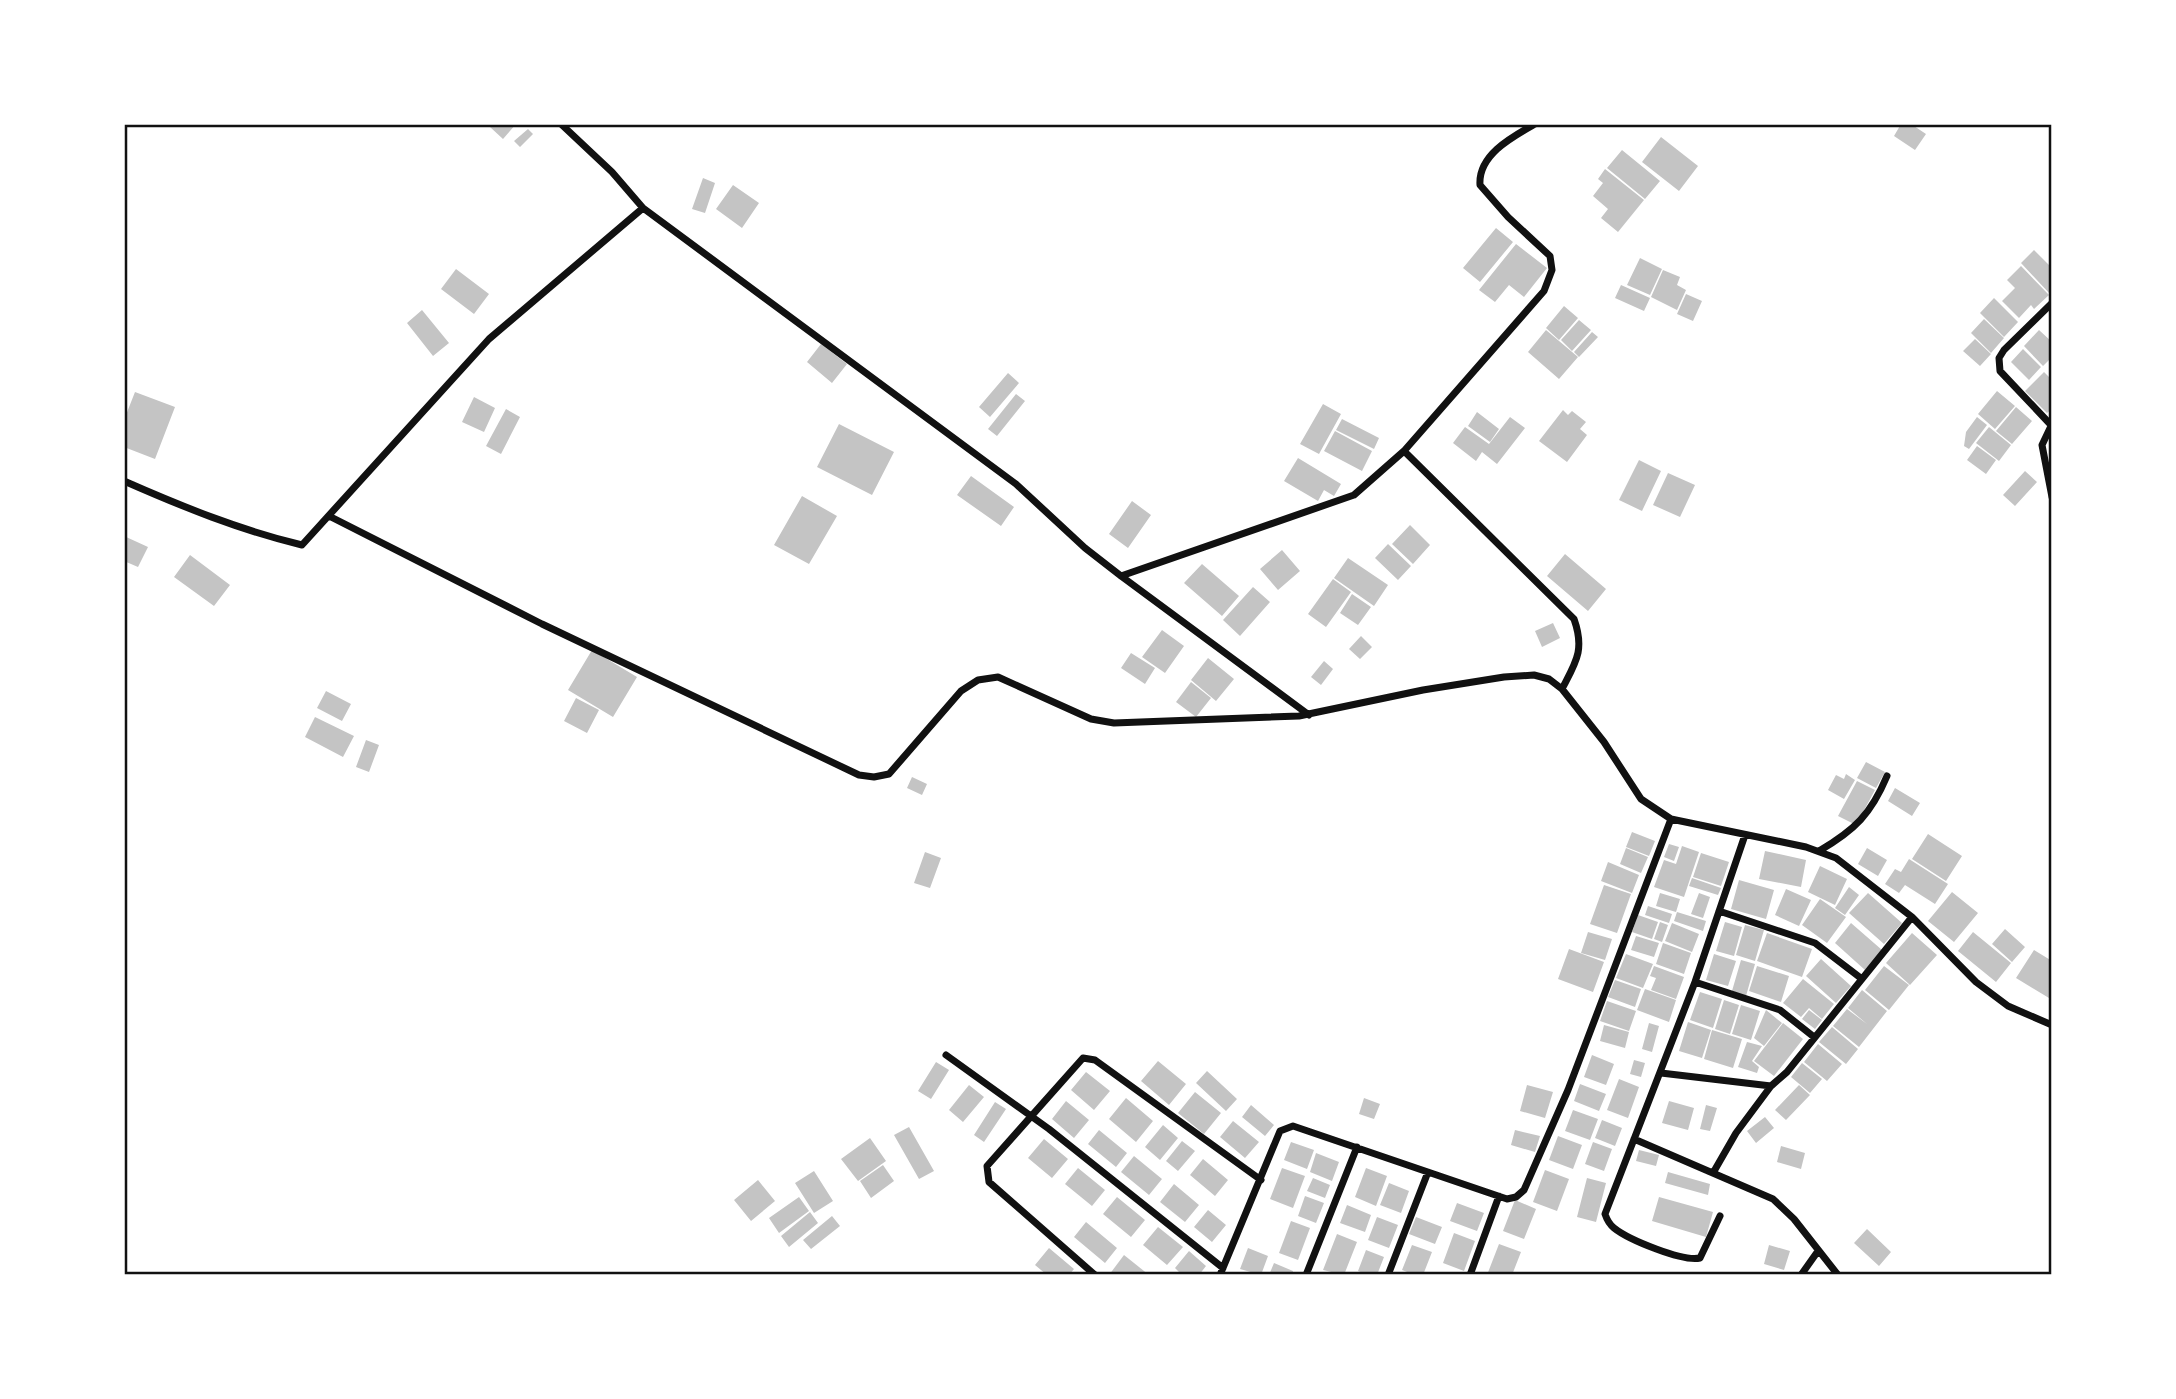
<svg xmlns="http://www.w3.org/2000/svg" width="2176" height="1399" font-family="'Sofia Sans Condensed',sans-serif">
<style>
.building{fill:#c4c4c4}
.lines{fill:none;stroke-linecap:round;stroke-linejoin:round}
.minor{stroke:#111;stroke-width:7}
.neatline{fill:none;stroke:#111;stroke-width:2.5}
</style>
<rect width="100%" height="100%" fill="#fff"/>
<path class="building" d="M492 124H516L503 139 490 127Z
M1901 124H1911L1926 134 1915 150 1894 136Z
M528 129 533 134 520 147 514 141Z
M1661 137 1698 166 1679 191 1642 162Z
M1622 150 1660 181 1645 199 1607 168Z
M1605 169 1644 200 1618 232 1601 218 1608 209 1593 196 1603 183 1598 179Z
M703 178 715 183 705 213 692 209Z
M733 185 759 203 742 228 716 209Z
M1496 228 1513 242 1480 282 1463 268Z
M1516 244 1547 268 1524 297 1509 285 1495 302 1479 290Z
M2034 250 2052 268 2050 294 2021 263Z
M1640 258 1662 269 1650 295 1627 285Z
M2021 266 2049 295 2034 309 2031 305 2019 318 2002 301 2015 288 2007 280Z
M456 269 489 294 474 314 441 289Z
M1663 270 1680 277 1677 285 1686 290 1677 310 1651 297Z
M1621 285 1650 298 1644 311 1615 298Z
M1686 294 1702 301 1693 321 1677 314Z
M1994 298 2018 322 2004 337 1980 313Z
M1564 306 1578 318 1559 340 1546 328Z
M422 310 449 343 433 356 407 323Z
M1984 319 2004 338 1991 353 1971 333Z
M1579 320 1591 330 1572 351 1561 340Z
M1546 330 1578 357 1559 379 1528 352Z
M2039 330 2052 342V357L2043 366 2024 346Z
M1592 332 1598 337 1579 357 1574 352Z
M1975 339 1991 354 1980 366 1963 351Z
M821 344 847 364 832 383 807 362Z
M2023 349 2041 367 2029 380 2011 362Z
M2044 372 2052 380V409L2047 413 2025 391Z
M1008 373 1019 383 990 417 979 407Z
M1997 391 2015 406 1995 429 1978 414Z
M135 392 175 407 155 459 124 447V420Z
M1016 394 1025 401 997 436 988 429Z
M474 397 495 408 484 432 462 422Z
M1323 404 1341 414 1319 454 1300 444Z
M2016 407 2032 421 2012 444 1996 431Z
M506 409 520 417 501 454 486 446Z
M1563 410 1568 415 1572 411 1586 422 1580 429 1587 435 1567 462 1539 441Z
M1477 412 1499 429 1490 442 1468 426Z
M1510 417 1525 428 1497 464 1482 452 1476 461 1453 443 1465 427 1489 444Z
M1977 417 1987 425 1969 449 1964 446 1966 432Z
M1342 419 1379 438 1374 449 1336 430Z
M839 424 894 452 872 495 817 467Z
M1989 427 2011 445 1999 461 1976 443Z
M1335 431 1372 451 1362 471 1324 451Z
M1977 446 1996 460 1986 474 1967 460Z
M1298 458 1341 484 1334 496 1324 490 1318 501 1284 481Z
M1639 460 1661 471 1642 511 1619 500Z
M2025 471 2037 482 2015 506 2003 495Z
M1668 473 1695 485 1680 517 1653 505Z
M971 476 1014 507 1001 526 957 495Z
M802 496 837 516 809 564 774 545Z
M1132 501 1151 515 1128 548 1109 534Z
M1410 525 1430 545 1413 564 1392 544Z
M124 536 148 547 138 567 124 561Z
M1388 544 1411 566 1398 580 1375 558Z
M1282 550 1300 571 1278 590 1260 569Z
M1565 554 1606 589 1588 611 1547 576Z
M190 555 230 585 214 606 174 577Z
M1348 558 1388 585 1374 606 1334 578Z
M1202 564 1239 596 1222 616 1184 583Z
M1333 579 1351 592 1326 627 1308 614Z
M1253 587 1270 602 1240 636 1223 620Z
M1352 594 1371 607 1358 625 1340 613Z
M1553 623 1560 638 1542 647 1535 631Z
M1162 630 1184 646 1165 673 1142 657Z
M1361 636 1372 647 1360 659 1349 649Z
M592 650 637 677 613 717 568 690Z
M1131 653 1155 668 1145 684 1121 668Z
M1208 658 1234 679 1216 701 1191 680Z
M1324 661 1333 669 1321 685 1311 677Z
M1191 682 1211 698 1196 717 1176 702Z
M326 691 351 704 342 721 317 708Z
M576 698 599 710 587 733 564 721Z
M315 717 354 736 343 757 305 737Z
M366 740 379 745 369 772 356 767Z
M1866 762 1885 772 1876 788 1857 778Z
M1846 774 1855 780 1844 799 1828 790 1836 775 1844 779Z
M912 777 927 784 922 795 907 788Z
M1857 781 1875 790 1856 825 1838 816Z
M1895 788 1920 803 1912 816 1888 801Z
M1632 832 1655 841 1649 856 1626 847Z
M1928 834 1962 856 1946 881 1912 859Z
M1669 844 1679 847 1674 861 1664 857Z
M1682 846 1699 852 1684 897 1654 887 1664 860 1676 864Z
M1626 848 1648 857 1641 873 1620 864Z
M1867 848 1887 860 1878 876 1858 864Z
M1765 851 1806 860 1801 887 1759 879Z
M925 852 941 858 930 888 914 883Z
M1701 853 1729 862 1721 886 1693 877Z
M1909 859 1948 884 1935 904 1905 885 1899 893 1885 884 1895 869 1901 872Z
M1608 862 1639 875 1632 893 1601 881Z
M1820 866 1847 879 1835 905 1808 892Z
M1692 878 1721 888 1718 895 1689 886Z
M1739 880 1774 890 1766 919 1731 909Z
M1604 885 1631 894 1617 933 1590 924Z
M1849 887 1859 895 1845 915 1835 908Z
M1786 889 1811 900 1799 926 1775 915Z
M1952 892 1978 913 1954 942 1928 921Z
M1660 893 1680 899 1676 912 1656 906Z
M1699 893 1710 897 1703 918 1691 914Z
M1868 893 1902 923 1884 944 1849 913Z
M1820 899 1846 917 1827 943 1802 925Z
M1648 906 1672 914 1669 923 1645 915Z
M1677 912 1706 921 1703 931 1674 921Z
M1638 915 1658 922 1652 939 1632 932Z
M1660 922 1668 925 1662 942 1654 939Z
M1725 922 1742 927 1734 956 1716 951Z
M1672 923 1699 934 1692 952 1665 941Z
M1851 923 1882 950 1865 970 1835 943Z
M1745 925 1764 930 1755 961 1736 955Z
M2005 929 2025 947 2012 962 1992 944Z
M1588 932 1612 939 1605 960 1581 953Z
M1973 932 2011 963 1996 982 1958 951Z
M1767 933 1812 949 1802 977 1757 961Z
M1912 933 1937 955 1910 985 1886 963Z
M1636 936 1659 943 1654 957 1631 950Z
M1663 943 1691 953 1684 974 1656 964Z
M1569 949 1604 962 1593 992 1558 979Z
M2034 950 2052 961V993L2049 998 2016 978Z
M1626 954 1653 964 1643 988 1616 978Z
M1714 954 1736 961 1728 986 1706 980Z
M1821 959 1851 986 1836 1003 1806 976Z
M1741 960 1755 964 1746 996 1732 991Z
M1654 966 1684 977 1676 999 1651 990 1656 978 1650 976Z
M1757 966 1789 976 1781 1002 1749 991Z
M1884 966 1909 985 1889 1010 1865 990Z
M1803 979 1834 1004 1822 1019 1809 1008 1801 1017 1783 1003Z
M1615 980 1641 989 1635 1007 1608 997Z
M1645 989 1676 1000 1669 1022 1637 1010Z
M1862 990 1887 1011 1859 1047 1833 1026 1847 1009 1867 1024 1848 1008Z
M1700 992 1722 999 1713 1028 1690 1020Z
M1724 1000 1739 1005 1730 1034 1715 1029Z
M1607 1001 1636 1011 1629 1031 1600 1021Z
M1741 1005 1760 1011 1751 1040 1732 1034Z
M1766 1010 1782 1023 1764 1046 1754 1038Z
M1809 1010 1822 1020 1815 1029 1802 1019Z
M1688 1022 1711 1030 1702 1058 1679 1051Z
M1649 1023 1659 1026 1652 1052 1642 1049Z
M1783 1023 1803 1039 1774 1076 1754 1061Z
M1604 1025 1629 1032 1625 1048 1600 1041Z
M1832 1027 1858 1049 1846 1064 1819 1042Z
M1712 1030 1742 1039 1733 1068 1704 1059Z
M1747 1042 1762 1046 1752 1061 1759 1067 1757 1073 1738 1067Z
M1818 1044 1842 1064 1827 1081 1804 1062Z
M1592 1055 1614 1064 1606 1085 1584 1077Z
M1634 1060 1645 1063 1641 1077 1630 1074Z
M1158 1061 1186 1084 1169 1105 1141 1081Z
M936 1062 949 1070 931 1099 918 1091Z
M1802 1063 1822 1079 1810 1093 1791 1077Z
M1207 1071 1237 1099 1226 1111 1196 1083Z
M1086 1072 1110 1091 1094 1110 1071 1090Z
M1619 1079 1639 1087 1628 1118 1607 1110Z
M1580 1084 1606 1094 1599 1111 1574 1101Z
M969 1085 984 1097 963 1122 949 1110Z
M1527 1085 1553 1092 1545 1118 1520 1111Z
M1799 1085 1810 1095 1786 1120 1775 1110Z
M1195 1092 1221 1113 1204 1134 1178 1113Z
M1126 1098 1153 1121 1136 1142 1109 1119Z
M1364 1098 1380 1104 1374 1119 1359 1114Z
M1066 1101 1089 1120 1074 1138 1052 1119Z
M1669 1101 1694 1108 1688 1130 1662 1123Z
M995 1102 1006 1109 984 1142 974 1135Z
M1251 1105 1274 1125 1265 1136 1242 1117Z
M1706 1105 1717 1108 1710 1131 1700 1129Z
M1573 1110 1598 1119 1590 1140 1565 1131Z
M1765 1117 1774 1128 1756 1143 1747 1131Z
M1602 1120 1622 1128 1615 1146 1595 1138Z
M1233 1121 1259 1142 1245 1158 1220 1137Z
M1163 1125 1178 1138 1160 1160 1145 1147Z
M909 1127 934 1171 919 1179 894 1135Z
M1099 1130 1127 1153 1116 1167 1088 1144Z
M1515 1130 1540 1136 1535 1152 1511 1145Z
M1558 1136 1582 1145 1573 1169 1549 1160Z
M870 1138 886 1161 858 1181 841 1159Z
M1044 1139 1068 1159 1052 1178 1028 1158Z
M1182 1141 1195 1151 1178 1171 1166 1161Z
M1291 1142 1314 1150 1307 1169 1284 1160Z
M1593 1142 1612 1149 1604 1171 1585 1164Z
M1781 1146 1805 1153 1801 1169 1777 1162Z
M1639 1150 1659 1155 1656 1166 1636 1161Z
M1316 1153 1339 1162 1332 1181 1310 1172Z
M1134 1156 1162 1179 1149 1195 1121 1172Z
M1203 1159 1228 1180 1215 1196 1190 1175Z
M883 1165 894 1181 871 1198 860 1181Z
M1078 1168 1105 1190 1092 1206 1065 1184Z
M1282 1168 1305 1176 1293 1208 1270 1199Z
M1366 1168 1387 1176 1376 1206 1355 1197Z
M1545 1170 1569 1179 1557 1211 1533 1202Z
M814 1171 833 1201 814 1213 795 1183Z
M1668 1172 1710 1184 1708 1195 1665 1183Z
M1313 1178 1330 1185 1325 1198 1307 1191Z
M1587 1178 1606 1183 1596 1222 1577 1217Z
M758 1180 775 1201 751 1221 734 1200Z
M1389 1183 1409 1191 1401 1213 1380 1205Z
M1174 1184 1199 1205 1185 1222 1160 1202Z
M1305 1196 1324 1203 1316 1223 1298 1216Z
M799 1197 809 1211 779 1233 769 1218Z
M1117 1197 1145 1220 1131 1237 1103 1214Z
M1659 1197 1713 1212 1706 1237 1652 1221Z
M1515 1200 1536 1209 1524 1239 1503 1231Z
M1457 1203 1484 1213 1477 1231 1450 1221Z
M1347 1205 1371 1215 1365 1232 1340 1223Z
M1208 1210 1226 1225 1212 1242 1194 1227Z
M810 1212 818 1223 789 1247 781 1236Z
M832 1216 840 1226 811 1249 803 1240Z
M1377 1217 1398 1225 1389 1248 1368 1240Z
M1416 1217 1442 1227 1435 1244 1409 1234Z
M1291 1221 1310 1228 1298 1260 1279 1253Z
M1086 1222 1117 1248 1105 1263 1074 1237Z
M1158 1227 1183 1247 1167 1265 1143 1245Z
M1867 1229 1891 1252 1879 1266 1854 1243Z
M1454 1233 1475 1241 1464 1271 1443 1263Z
M1337 1234 1357 1242 1344 1275 1323 1270Z
M1499 1244 1521 1252 1512 1275H1487Z
M1412 1245 1432 1252 1423 1275H1415L1402 1270Z
M1769 1245 1790 1251 1784 1270 1764 1264Z
M1049 1248 1074 1269 1069 1275H1047L1035 1265Z
M1248 1248 1268 1256 1261 1275 1240 1269Z
M1366 1250 1384 1257 1377 1275H1368L1358 1271Z
M1189 1251 1206 1266 1199 1275H1182L1175 1268Z
M1124 1255 1149 1275H1109Z
M1274 1263 1293 1271 1292 1275H1269Z"/>
<g class="lines">
<path class="minor" d="M561 124 612 172 643 208 1016 484 1085 548 1121 576 1309 715
M2052 424 2042 445 2052 497
M2051 425 2000 371 1999 358 2004 350 2052 303
M1404 451 1574 619C1585 650 1576 662 1562 689
M124 481C183 507 240 530 302 545L489 339 643 208
M329 516 542 624 859 775 874 777 889 774 961 691 978 680 998 677 1091 719 1114 723 1299 716 1423 690 1504 677 1534 675 1549 679 1562 689 1604 742 1641 799 1671 819 1806 847 1836 858 1912 917 1976 982 2008 1006 2052 1025
M1121 576 1354 495 1404 451 1544 291 1552 270 1550 256 1508 217 1480 185C1478 155 1512 137 1535 124
M1819 851C1855 830 1871 814 1887 776
M1719 911 1815 943 1862 979
M1695 982 1780 1010 1814 1037
M946 1055 1049 1129 1223 1268
M1661 1073 1771 1086 1787 1072 1912 917
M1634 1139 1773 1199 1794 1219 1838 1275
M1713 1173 1736 1133 1771 1086
M1720 1216 1700 1258C1683 1262 1629 1240 1614 1228 1609 1224 1607 1220 1605 1214L1695 982 1745 835
M1095 1275 989 1182 987 1166 1083 1058 1095 1060 1261 1180
M1220 1275 1280 1131 1293 1126 1507 1199 1516 1197 1524 1190 1568 1090 1671 819
M1306 1275 1357 1147
M1388 1275 1428 1172
M1470 1275 1499 1196
M1801 1275 1818 1251"/>
</g>
<rect width="2176" height="1399" fill="none" stroke="#ffffff" stroke-width="252"/>
<rect x="126" y="126" width="1924" height="1147" class="neatline"/>
</svg>
